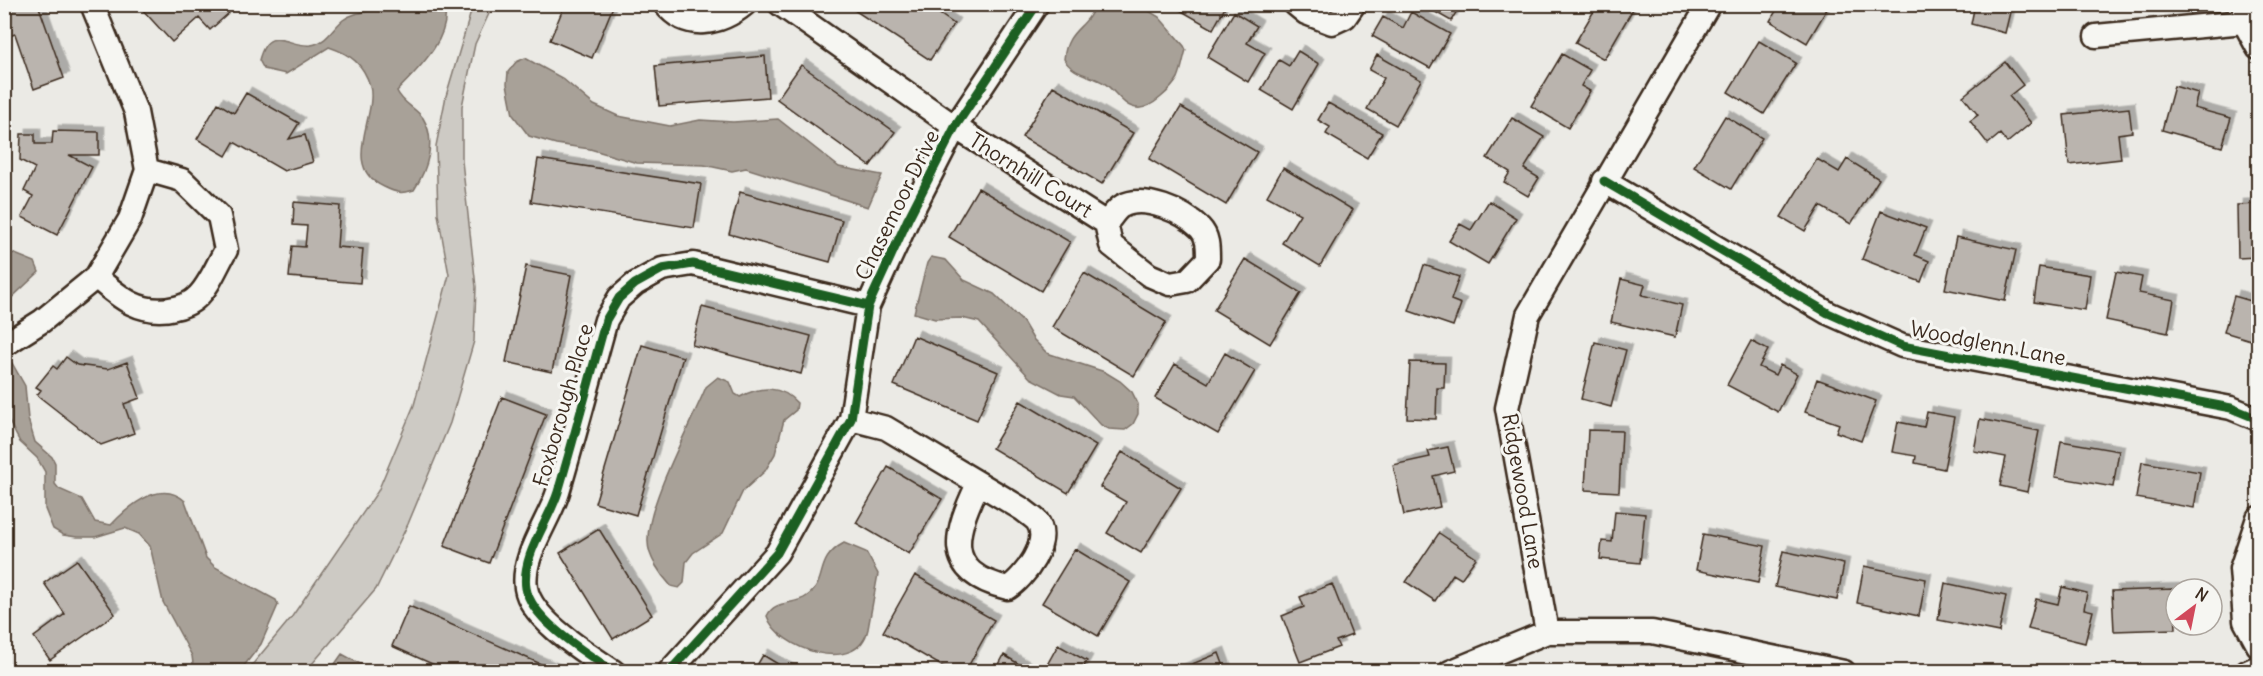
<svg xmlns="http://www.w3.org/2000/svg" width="2263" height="676" font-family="Delius,sans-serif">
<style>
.green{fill:#cdcac4;stroke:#847a71;stroke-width:1.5}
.water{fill:#a8a198;stroke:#7c7167;stroke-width:1.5}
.building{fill:#bab4ae;stroke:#3b2a1e;stroke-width:1.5;filter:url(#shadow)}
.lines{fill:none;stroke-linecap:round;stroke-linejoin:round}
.street-casing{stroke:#3b2a1e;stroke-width:27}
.street{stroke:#f6f6f2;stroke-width:22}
.cycleway-casing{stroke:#f6f6f2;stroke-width:13}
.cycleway{stroke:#1b5e20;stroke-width:9}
.labels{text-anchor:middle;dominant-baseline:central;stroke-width:6;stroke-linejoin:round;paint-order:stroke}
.street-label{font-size:21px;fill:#3b2a1e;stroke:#f6f6f2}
</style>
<defs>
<filter id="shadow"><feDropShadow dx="5.5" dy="-5.5" stdDeviation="0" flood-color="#0004"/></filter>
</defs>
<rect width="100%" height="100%" fill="#ebeae5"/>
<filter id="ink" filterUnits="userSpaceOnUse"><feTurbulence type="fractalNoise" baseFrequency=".0167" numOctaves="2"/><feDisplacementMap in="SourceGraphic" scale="12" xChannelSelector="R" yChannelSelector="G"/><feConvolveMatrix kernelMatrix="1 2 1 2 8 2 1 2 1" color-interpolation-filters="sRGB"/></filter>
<g filter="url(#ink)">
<path class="green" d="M473 5H493L475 44 462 106V161L476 287 474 341 450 423 408 524 376 589 306 671H247L291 618 378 491 414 405 449 275 438 214 436 146 446 96Z"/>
<path class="water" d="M391 5H444C453 37 417 70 397 91 403 104 415 107 423 118 437 141 427 170 414 190 402 194 396 193 384 187 339 167 378 116 370 86 364 64 350 54 329 47L286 74 264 69 259 60C269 22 289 48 311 45 328 42 332 29 343 20 358 9 376 13 391 5Z
M1095 5H1139L1159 17 1184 46 1186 50C1183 59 1182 69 1178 78 1172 88 1151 110 1137 108 1123 107 1115 90 1104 83 1091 75 1072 74 1064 59 1067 28 1087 29 1095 5Z
M525 58 562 78 594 105 618 116 670 126 700 120 733 122 778 119 839 167 882 175 868 207 746 168 732 171 704 165 637 163 590 149 556 144 529 136 513 115 507 84 508 72 516 62Z
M5 250 35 262 39 272 5 304Z
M931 257 946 260 964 280 994 294 1023 322 1033 339 1047 353 1105 372 1120 381 1132 392 1138 404V414L1133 424 1125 430 1109 429 1101 425 1074 396 1061 394 1030 378 979 322 962 318 935 319 914 313 927 263Z
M12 363 25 386 28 419 35 442 52 457 55 463V484L59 489 82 499 95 522 111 525C129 506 160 478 185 501L206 558 215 567 276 600 278 605 261 644 240 671H194L192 656 163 602 150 546 139 534 125 528 95 537H77L63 535 53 529 45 509V472L37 458 20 442 6 416 5 368Z
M718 377 730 382 735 394 740 397C760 386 781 385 797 403L796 410 784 420 775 454 765 471 743 491 723 533 693 553 686 562 684 583 679 588 671 586C661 575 648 557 648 542 646 505 691 424 706 387Z
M844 543 866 552 878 574 868 629C858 676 778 650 767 616 775 599 794 606 807 596 829 581 813 560 844 543Z
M342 654 373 671H330Z"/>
<path class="building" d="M4 4H38L64 78 34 89 15 34 4 38Z
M144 4H222L229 13 210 30 199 18 172 42 141 8Z
M565 4H614L592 58 550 40Z
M845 4H925L954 24 930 60Z
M1181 4H1227L1213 29 1178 9Z
M1421 4H1461L1451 21Z
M1598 4H1625L1633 9 1604 59 1575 43Z
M1780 4H1830L1807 43 1770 21Z
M1975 4H2012L2005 33 1971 24Z
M1234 12 1257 26 1247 43 1265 53 1248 82 1207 57Z
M1411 12 1450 34 1430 68 1372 36 1383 17 1403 28Z
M1759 41 1796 63 1764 114 1728 92Z
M1298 51 1319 64 1293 109 1261 90 1279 60 1289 66Z
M1562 54 1590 70 1581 86 1590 91 1568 128 1531 106Z
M1377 55 1421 80 1396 125 1367 109 1384 78 1369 70Z
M765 56 768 97 659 106 655 66Z
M2005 62 2023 85 2009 96 2031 123 2007 143 2000 134 1988 144 1970 121 1978 115 1963 96Z
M801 65 895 132 870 166 777 99Z
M1053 86 1133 133 1102 184 1022 137Z
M2174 86 2198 93 2194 108 2231 118 2222 147 2162 130Z
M246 93 299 123 289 139 305 135 313 162 284 171 234 142 226 156 197 139 218 103 234 113Z
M1328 103 1382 133 1367 158 1326 134 1330 127 1318 120Z
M1181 107 1257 152 1226 205 1149 159Z
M2129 108 2132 132 2118 134 2121 159 2069 165 2064 115Z
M1725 116 1762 138 1731 189 1694 167Z
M1512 118 1544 137 1524 169 1539 178 1528 196 1504 182 1510 172 1487 158Z
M53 131 99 132V155H69L92 167 57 235 22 217 33 196 24 191 35 168 20 160 21 134H35V144H52Z
M538 159 701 184 694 228 531 202Z
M1817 159 1839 172 1847 159 1879 179 1851 224 1820 206 1805 231 1781 217Z
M1283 168 1353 210 1320 266 1282 243 1300 214 1267 196Z
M978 188 1070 242 1041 291 949 237Z
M740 192 842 220 830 262 729 234Z
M1489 201 1516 218 1488 264 1449 241 1460 224 1471 230Z
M294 202 340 206 337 247 363 249 360 283 289 277 292 246 305 247 307 226 293 225Z
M2258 204V257L2238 258 2237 205Z
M1881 211 1926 228 1915 255 1929 261 1921 282 1862 259Z
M1956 237 2016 250 2005 301 1945 289Z
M1245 259 1301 293 1270 344 1214 310Z
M1424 265 1459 277 1451 300 1461 304 1453 326 1409 311Z
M526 266 571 275 552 372 506 362Z
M2039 267 2090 275 2085 310 2034 302Z
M2116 272 2142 277 2139 293 2174 300 2168 333 2106 320Z
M1084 273 1166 322 1134 376 1052 327Z
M1621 279 1645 285 1642 295 1682 305 1675 337 1611 322Z
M2234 296 2258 303V352L2251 350 2254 341 2224 332Z
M702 307 811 336 801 374 692 345Z
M914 336 998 372 977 420 894 385Z
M1751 341 1768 350 1759 367 1775 375 1780 365 1797 374 1778 412 1727 385Z
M1595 342 1626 350 1611 407 1581 399Z
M642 345 683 357 636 515 595 503Z
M1225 353 1255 371 1218 434 1155 398 1175 364 1208 383Z
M66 357 77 365 108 369 127 362 140 398 124 404 134 433 101 445 37 395 41 390 36 387 53 366 57 369Z
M1410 362 1445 363 1444 388H1437L1436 419 1407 418Z
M1817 379 1876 401 1861 441 1836 432 1839 424 1805 412Z
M502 397 546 414 489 563 444 546Z
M1020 401 1096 446 1068 493 992 448Z
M1927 412 1954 417 1944 469 1915 463 1916 456 1892 452 1898 422 1924 427Z
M1980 419 2039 431 2027 492 2000 486 2006 457 1974 451Z
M1588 430 1622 431 1619 492 1585 490Z
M2061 441 2119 451 2113 487 2055 477Z
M1448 447 1454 471 1433 476 1440 507 1404 515 1393 465 1430 457 1428 451Z
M1122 452 1181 488 1141 553 1107 533 1126 502 1100 487Z
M2142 462 2200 472 2194 508 2136 498Z
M888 467 942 499 909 554 856 523Z
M1615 511 1645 514 1640 563 1600 559 1602 541 1612 542Z
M599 529 652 615 613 639 560 553Z
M1439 533 1476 558 1461 579 1453 574 1435 601 1406 582Z
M1703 534 1765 546 1758 583 1696 570Z
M1075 549 1130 582 1098 636 1042 603Z
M1783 551 1844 564 1837 600 1775 587Z
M77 560 115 614 50 660 34 637 65 614 44 583Z
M1864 566 1926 579 1919 616 1857 603Z
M915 575 994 620 965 672H952L883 632Z
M1945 583 2006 596 1999 632 1938 620Z
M1332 584 1352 635 1336 641 1339 647 1300 662 1282 616 1304 607 1300 597Z
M2062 587 2087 593 2084 609 2093 611 2085 643 2028 629 2036 599 2058 604Z
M2174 589 2176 629 2114 631 2112 591Z
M409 606 559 672H450L392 646Z
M1058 645 1087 661 1081 672H1043Z
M1219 653 1226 672H1173Z
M763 655 791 672H753Z
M1004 655 1032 672H995Z"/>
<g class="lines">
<g class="street-casing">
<path id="street" d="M665 4C687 32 721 24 745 4
M780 4 955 127 1106 223 1111 245 1149 275 1170 284 1187 281 1208 259C1208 247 1208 236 1200 228 1184 212 1144 194 1122 206 1116 209 1111 218 1106 223
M1295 4 1306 13 1332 23 1345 17 1354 4
M2245 4 2244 22 2258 48
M2096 36 2244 22
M1604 181 1828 313 1902 346 2231 408 2258 419
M96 277C120 298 141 316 175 308 181 307 191 303 196 298 209 287 217 265 226 250L219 216 182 180 147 170
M4 345 42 321 96 277 130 219 147 170 136 112 92 4
M851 419 886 428 1022 509C1027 513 1033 517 1037 521 1052 542 1024 578 1008 588 941 573 955 532 978 484
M2258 518 2241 569 2245 621 2258 645
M1547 632 1507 408 1528 315 1709 4
M614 672C588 654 531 620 526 588 521 556 549 521 558 492 575 435 590 377 606 320L619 298 635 284 662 269 693 264 868 306
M669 672 777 553 851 419 868 306 908 219 955 127 1037 4
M1450 672 1547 632H1652L1844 672
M2247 672 2258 667"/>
</g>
<use href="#street" class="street"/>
<g class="cycleway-casing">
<path id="cycleway" d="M1604 181 1828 313 1902 346 2231 408 2258 419
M614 672C588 654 531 620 526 588 521 556 549 521 558 492 575 435 590 377 606 320L619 298 635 284 662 269 693 264 868 306
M669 672 777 553 851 419 868 306 908 219 955 127 1037 4"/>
</g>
<use href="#cycleway" class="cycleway"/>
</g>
</g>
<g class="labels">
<g class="street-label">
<text transform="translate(1031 175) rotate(32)">Thornhill Court</text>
<text transform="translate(897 205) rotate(-64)">Chasemoor Drive</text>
<text transform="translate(1988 343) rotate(11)">Woodglenn Lane</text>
<text transform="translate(563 405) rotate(-74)">Foxborough Place</text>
<text transform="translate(1523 491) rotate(80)">Ridgewood Lane</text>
</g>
</g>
<rect width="2263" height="676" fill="none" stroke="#f6f6f2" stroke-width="24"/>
<rect x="12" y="12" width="2239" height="652" fill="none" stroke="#3b2a1e" stroke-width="2" filter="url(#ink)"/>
<g transform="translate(2194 607) rotate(32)"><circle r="28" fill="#f6f6f2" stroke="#aba49d" stroke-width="1.5"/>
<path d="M0-4.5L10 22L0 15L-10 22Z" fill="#d1495b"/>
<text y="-9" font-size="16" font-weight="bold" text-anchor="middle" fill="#3b2a1e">N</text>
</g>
</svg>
